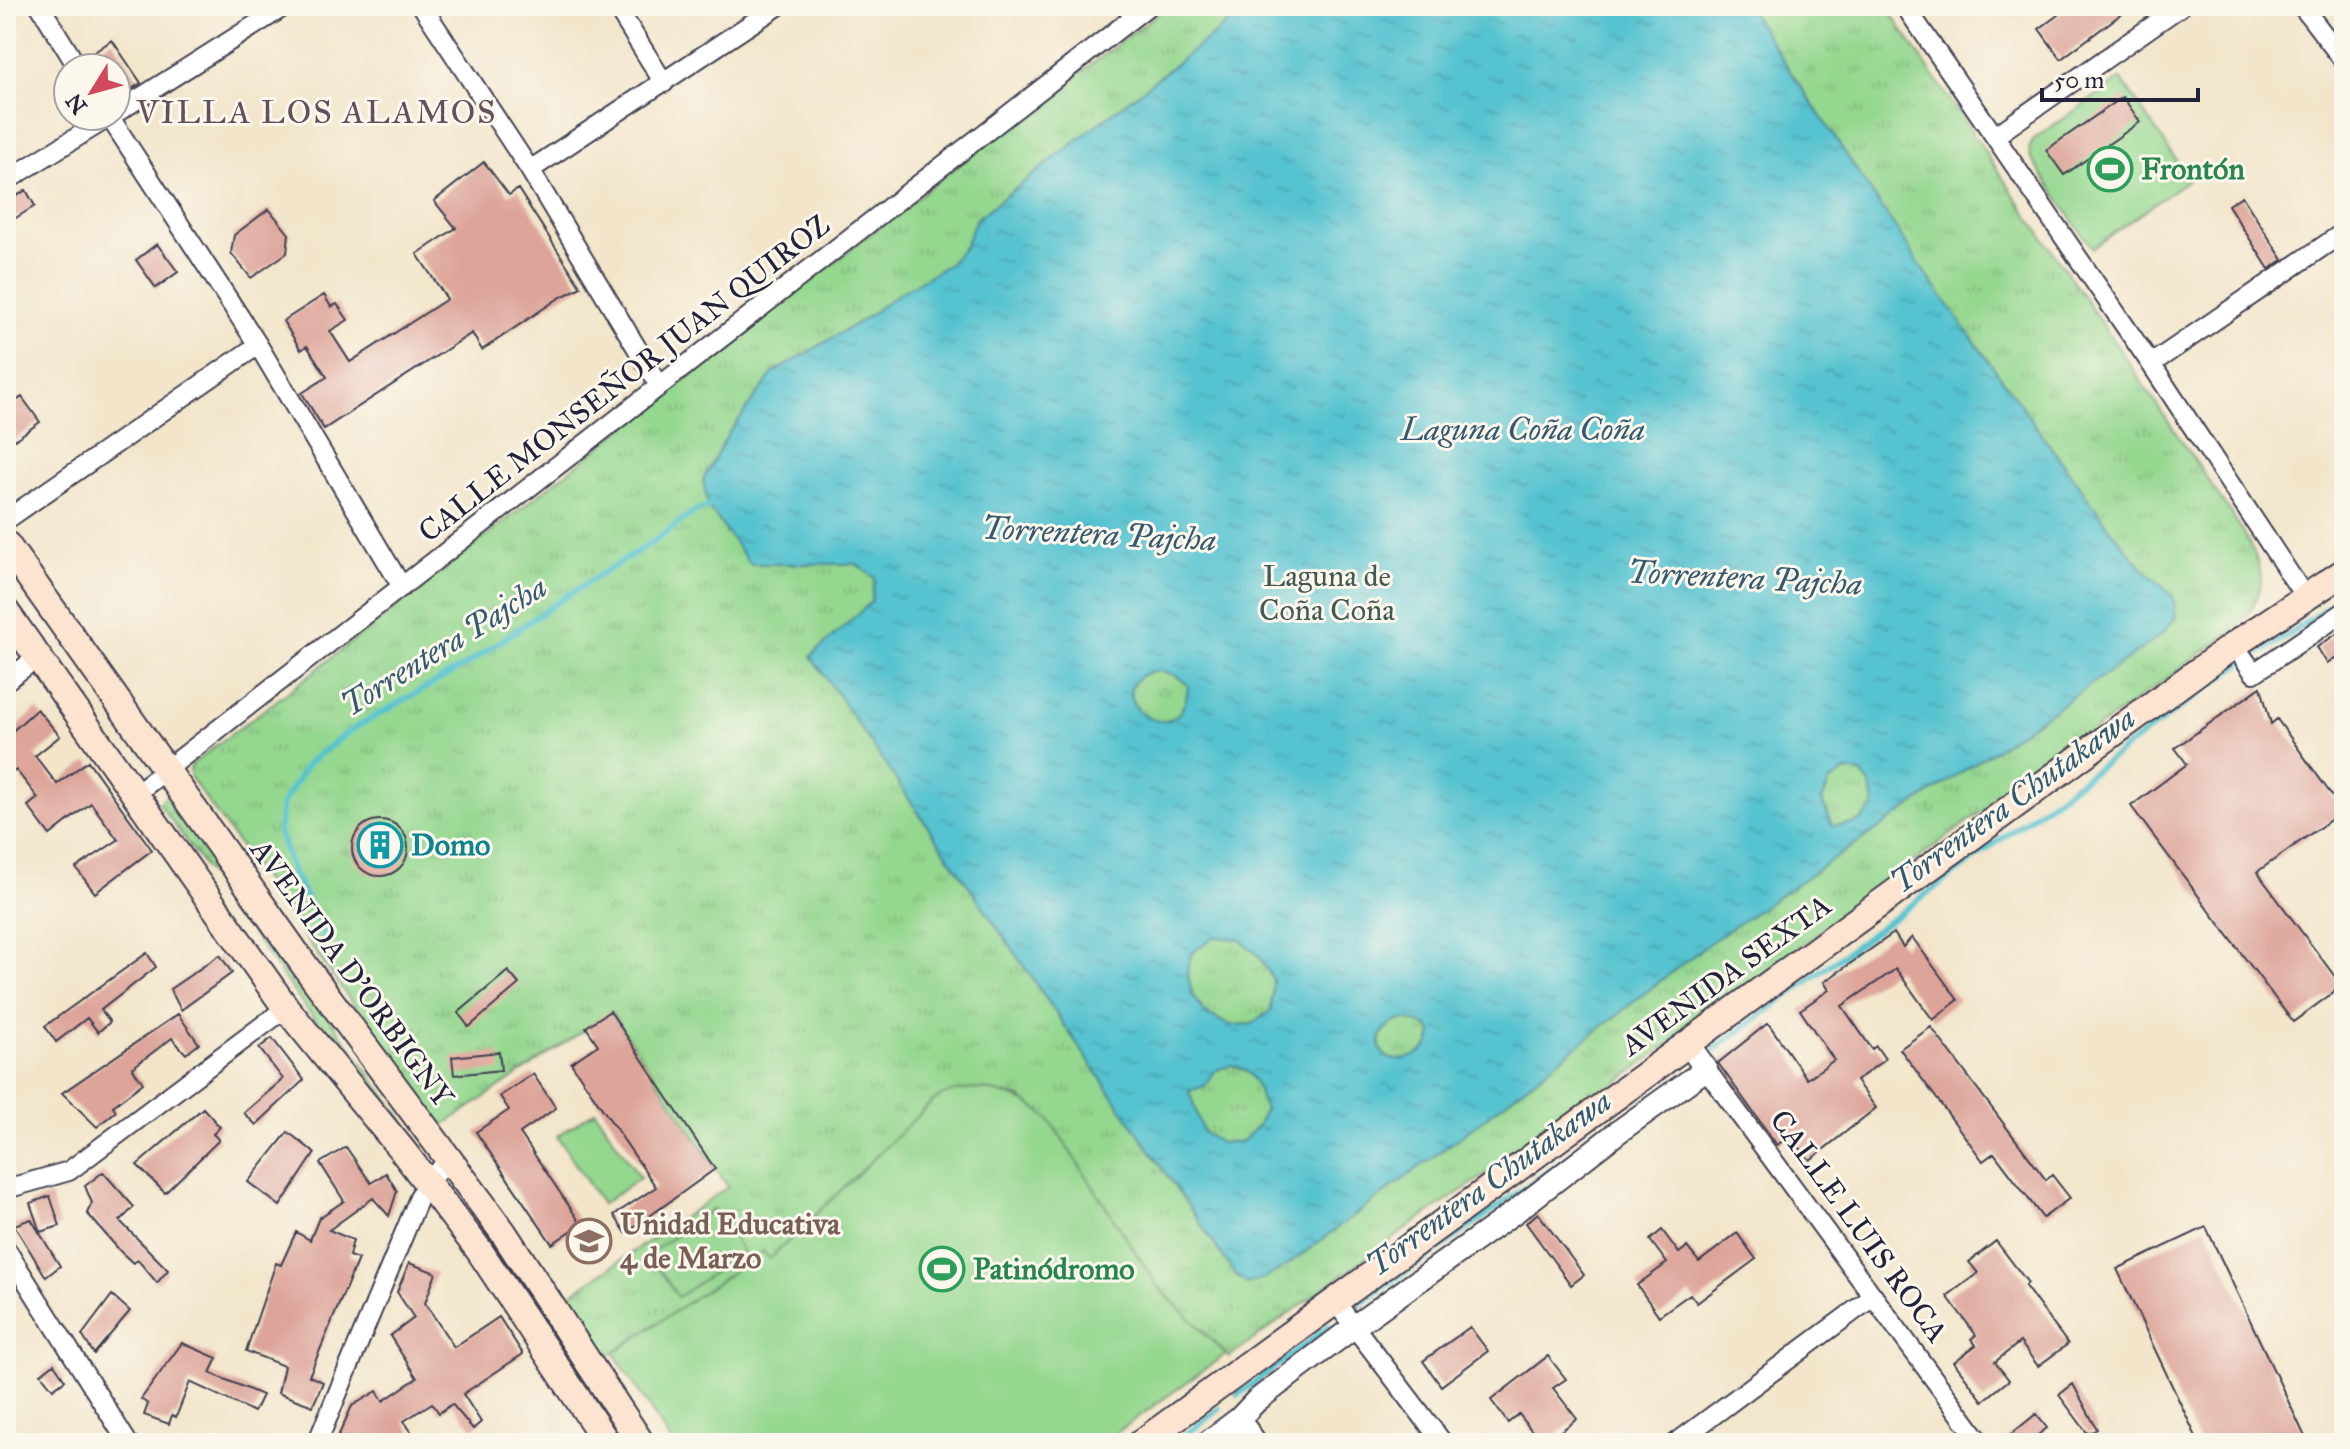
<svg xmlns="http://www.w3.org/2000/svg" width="2350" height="1449" font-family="'IM FELL Great Primer',serif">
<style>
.grass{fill:url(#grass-dots);stroke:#5b7c65;stroke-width:2}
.park{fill:url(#park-tufts);stroke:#5b7c65;stroke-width:2}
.pitch{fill:#94d78f;stroke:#5b7c65;stroke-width:2}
.water{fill:url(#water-ripples);stroke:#3c7286;stroke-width:2;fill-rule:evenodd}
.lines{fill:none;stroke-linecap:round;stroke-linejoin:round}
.stream{stroke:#57c3d0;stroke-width:6}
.building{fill:#dda49a}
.minor-casing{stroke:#413f50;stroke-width:22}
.tertiary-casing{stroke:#413f50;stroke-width:26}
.secondary-casing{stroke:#413f50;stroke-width:30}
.minor{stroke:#fff;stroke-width:18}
.tertiary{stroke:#fff;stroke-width:22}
.secondary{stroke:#fde4d1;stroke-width:26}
.labels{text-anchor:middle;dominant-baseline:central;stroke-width:6;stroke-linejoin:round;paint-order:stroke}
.leisure-label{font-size:30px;font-weight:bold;fill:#27864d;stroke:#fbf7ec;text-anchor:start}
.street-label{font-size:30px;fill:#22223b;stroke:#fbf7ec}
.park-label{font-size:30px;fill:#445854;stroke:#fbf7ec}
.culture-label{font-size:30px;font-weight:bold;fill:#0d838f;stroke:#fbf7ec;text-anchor:start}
.education-label{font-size:30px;font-weight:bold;fill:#785e54;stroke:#fbf7ec;text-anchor:start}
.neighbourhood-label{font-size:32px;letter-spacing:2px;fill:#63505c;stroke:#fbf7ec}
.water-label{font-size:32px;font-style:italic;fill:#355a6f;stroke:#fbf7ec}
</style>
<defs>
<pattern id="grass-dots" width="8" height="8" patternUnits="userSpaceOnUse" patternTransform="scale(2)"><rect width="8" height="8" fill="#94d78f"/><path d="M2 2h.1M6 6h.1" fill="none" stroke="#7fb87c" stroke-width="1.8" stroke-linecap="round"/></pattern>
<pattern id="park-tufts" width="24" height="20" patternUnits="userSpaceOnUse" patternTransform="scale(2)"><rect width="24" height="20" fill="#94d78f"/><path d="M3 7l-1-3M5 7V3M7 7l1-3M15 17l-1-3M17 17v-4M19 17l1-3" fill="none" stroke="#7fb87c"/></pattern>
<pattern id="water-ripples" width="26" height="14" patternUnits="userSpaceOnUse" patternTransform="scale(2)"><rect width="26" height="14" fill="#57c3d0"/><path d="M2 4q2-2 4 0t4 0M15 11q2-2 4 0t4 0" fill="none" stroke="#4ba7b4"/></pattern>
</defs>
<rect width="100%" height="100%" fill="#fbf7ec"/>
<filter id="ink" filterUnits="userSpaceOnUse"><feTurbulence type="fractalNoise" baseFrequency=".0125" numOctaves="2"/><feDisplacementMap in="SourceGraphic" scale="16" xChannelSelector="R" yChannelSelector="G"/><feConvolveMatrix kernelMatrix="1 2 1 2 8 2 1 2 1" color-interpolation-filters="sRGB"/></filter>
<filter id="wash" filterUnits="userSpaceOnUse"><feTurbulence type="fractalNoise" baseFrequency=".006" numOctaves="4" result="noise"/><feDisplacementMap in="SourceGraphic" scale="32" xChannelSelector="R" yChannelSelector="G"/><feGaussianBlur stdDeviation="1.8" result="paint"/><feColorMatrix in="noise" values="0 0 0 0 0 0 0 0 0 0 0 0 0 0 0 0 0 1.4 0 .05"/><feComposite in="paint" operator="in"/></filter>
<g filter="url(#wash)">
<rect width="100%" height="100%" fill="#f2e5ca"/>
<path class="grass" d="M168 794 422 1147 416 1150 293 991 159 803Z
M455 1189 489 1234 626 1443H619L450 1193Z"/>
<path class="park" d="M1168 6H1886L2244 533C2266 577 2269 587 2238 627L1974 817 1580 1110 1413 1224 1229 1357 1158 1287 1022 1098C985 1088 968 1084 933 1101L769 1260 763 1252 605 1358 565 1298 728 1187 611 1012 441 1127 191 778 190 769 193 763 288 692 926 190Z"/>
<path class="pitch" d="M2121 79 2189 179 2092 248 2031 158 2029 149 2034 139Z
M982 1089C1009 1094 1029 1100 1049 1119L1158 1287 1226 1354 1102 1443H672L614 1353 763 1251 770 1259 933 1101C949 1090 963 1089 982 1089Z
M595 1111 640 1178 602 1204 557 1136Z
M713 1209 743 1252 678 1297 649 1254Z"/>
<path class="water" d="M1250 6H1747L1926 274 2114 534 2143 568 2173 596 2176 617 2162 634 2121 664 1708 944 1463 1135 1286 1266 1264 1279 1247 1284 1235 1274 811 656 871 602 875 578 856 564H750L708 506 703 480 727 436 773 373 864 319 898 294 949 264 965 246 976 219ZM1153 671C1168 672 1178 674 1188 686 1181 764 1089 690 1153 671ZM1845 771 1861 773 1871 786 1874 805C1860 825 1856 825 1832 825L1822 801 1829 783ZM1214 937 1239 939 1259 956 1273 980 1271 1010 1252 1024 1229 1025 1205 1013 1192 994 1187 969 1192 953ZM1406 1019 1427 1026 1432 1032C1431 1043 1428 1048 1419 1053 1376 1078 1364 1026 1406 1019ZM1231 1065C1257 1070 1256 1088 1265 1109L1258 1125 1243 1141 1220 1143 1203 1132 1189 1091 1205 1086 1214 1071Z"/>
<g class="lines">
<path class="stream" d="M324 953 322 929 292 871 279 832 282 804 308 763 351 730 466 665 565 597 656 540 695 511 713 505
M1715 1049 2230 671 2277 643 2344 596
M1357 1307 1572 1154
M1238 1395 1329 1326
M1175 1443 1219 1409"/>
</g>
<g id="blocks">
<path class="building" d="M2070 6H2132L2061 59 2039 29Z
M112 40 141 83 116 99V68H90L86 58Z
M2123 97 2140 122 2064 175 2046 150Z
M484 162 509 195 518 189 581 287 559 298 482 350 472 333 324 429 302 393 327 377 307 346 301 350 283 321 324 295 331 307 337 304 348 320 330 331 350 362 447 299 417 254 456 228 434 201Z
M26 190 35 206 6 224V203Z
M2242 196 2283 260 2269 269 2228 205Z
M269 209 289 234 287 253 251 278 231 253 234 235Z
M157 244 178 272 156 288 136 260Z
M22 397 40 422 6 446V407Z
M2344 629V652L2327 663 2317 647Z
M2261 687 2271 724 2277 719 2343 811 2257 872 2342 986 2293 1022 2131 806 2187 764 2175 748Z
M37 709 60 736 35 756 57 784 88 761 152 850 95 893 76 868 118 840 91 803 50 835 28 806 38 798 16 770 6 777V737Z
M352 848a28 28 0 1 1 56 0a28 28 0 1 1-56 0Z
M1894 933 1903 947 1912 937 1958 1000 1933 1020 1896 969 1842 1006 1872 1049 1876 1046 1885 1059 1856 1081 1876 1108 1810 1160 1790 1136 1777 1145 1718 1063 1768 1023 1807 1079 1834 1060 1800 1010 1829 990 1824 982Z
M147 953 156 967 101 1010 110 1022 98 1032 87 1018 56 1042 45 1026Z
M220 955 232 973 181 1010 170 989Z
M508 971 519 984 469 1027 458 1013Z
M610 1011 715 1169 626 1233 614 1215 656 1187 571 1063 598 1045 586 1027Z
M178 1014 199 1044 186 1054 172 1038 132 1068 143 1083 113 1106 116 1111 97 1127 62 1093Z
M1931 1027 2046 1180 2052 1175 2070 1198 2043 1218 1994 1153 1983 1161 1900 1049Z
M272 1038 304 1080 256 1125 244 1113 283 1079 259 1048Z
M499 1052 501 1070 454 1075 452 1057Z
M533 1074 556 1108 520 1133 581 1224 552 1244 476 1132 509 1110 500 1096Z
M203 1108 220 1127 213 1134 219 1140 165 1193 137 1165Z
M288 1132 315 1153 280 1206 248 1182Z
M346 1147 371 1183 386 1173 397 1191 389 1216 373 1198 329 1230 353 1240 349 1256 358 1259 309 1376 323 1382 313 1406 278 1393 284 1366 246 1351 276 1263 281 1265 296 1232 310 1240 319 1218 344 1201 320 1163Z
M103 1172 134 1207 120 1221 168 1270 157 1283 138 1260 133 1263 121 1252 87 1213 92 1203 85 1186Z
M50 1196 60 1226 40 1232 30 1203Z
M1538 1213 1584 1275 1571 1285 1526 1223Z
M31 1219 60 1266 46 1277 14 1225Z
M2206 1227 2308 1443H2199L2117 1269Z
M1662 1230 1679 1253 1687 1247 1699 1262 1737 1233 1756 1259 1697 1303 1690 1294 1659 1316 1637 1285 1667 1263 1650 1240Z
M1996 1241 2028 1283 2025 1286 2068 1344 2038 1366 2020 1342 1995 1362 2009 1380 1983 1401 1954 1362 1976 1345 1971 1339 1976 1335 1947 1296 1978 1273 1969 1262Z
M409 1263 436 1273 425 1303 454 1347 499 1317 523 1354 463 1394 481 1422 473 1429 452 1404 439 1413 432 1403 404 1421 419 1443H335L352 1406 377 1391 383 1401 417 1378 390 1336 414 1318 397 1292Z
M112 1295 130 1311 94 1354 82 1335Z
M1470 1327 1488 1351 1441 1386 1423 1361Z
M182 1343 217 1358 210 1373 262 1395 254 1412 190 1382 176 1417 172 1415 169 1424 144 1415 148 1404 141 1399Z
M1548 1356 1566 1379 1553 1388 1577 1419 1545 1443H1541L1519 1414 1508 1423 1491 1400Z
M54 1364 65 1380 53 1389 41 1374Z
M2073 1384 2097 1429 2088 1434 2059 1395Z
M2036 1414 2047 1428 2027 1443H2000Z"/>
</g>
</g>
<g filter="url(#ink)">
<use href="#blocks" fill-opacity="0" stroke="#413f50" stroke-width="2"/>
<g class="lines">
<g class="minor-casing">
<path id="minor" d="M40 6 78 68
M422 6 530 170 659 385
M616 6 664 83
M1905 6 2151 364 2305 597
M2302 6 2344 61
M116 113 285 6
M109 116 258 345 402 587
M1995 136 2181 6
M530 170 778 6
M6 181 111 116
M2151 364 2344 232
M6 520 258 345
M2234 645 2254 673 2344 612
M6 681 38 657
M135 794 1148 6
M1706 1069 1981 1443
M6 1189 69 1171 286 1008
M6 1249 128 1443
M1334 1300 1443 1443
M1240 1418 1258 1443
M317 1443 426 1181 450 1161
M1676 1443 1874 1296"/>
</g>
<g class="tertiary-casing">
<path id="tertiary" d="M1207 1443 1240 1418 1256 1401 1355 1326 1516 1211 1618 1132 1706 1069 1688 1044"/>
</g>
<g class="secondary-casing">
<path id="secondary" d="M6 544 310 973 503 1232 641 1443
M6 612 286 1008 402 1150 479 1250 607 1443
M1141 1443 2234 645 2344 572"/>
</g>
<use href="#minor" class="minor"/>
<use href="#tertiary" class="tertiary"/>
<use href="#secondary" class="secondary"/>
</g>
</g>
<defs>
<g id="stadium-ring" transform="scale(2.3)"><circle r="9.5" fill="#fbf7ec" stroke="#2e9e5b" stroke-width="1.5"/><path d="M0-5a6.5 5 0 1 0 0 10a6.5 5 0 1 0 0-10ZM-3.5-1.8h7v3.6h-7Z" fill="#2e9e5b"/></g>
<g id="building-ring" transform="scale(2.3)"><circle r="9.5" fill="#fbf7ec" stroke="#0f9aa8" stroke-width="1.5"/><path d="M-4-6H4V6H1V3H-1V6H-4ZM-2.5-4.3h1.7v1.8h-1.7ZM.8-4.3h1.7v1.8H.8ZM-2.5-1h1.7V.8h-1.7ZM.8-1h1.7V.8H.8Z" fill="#0f9aa8"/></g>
<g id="school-ring" transform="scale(2.3)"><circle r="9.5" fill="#fbf7ec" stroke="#8d6e63" stroke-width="1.5"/><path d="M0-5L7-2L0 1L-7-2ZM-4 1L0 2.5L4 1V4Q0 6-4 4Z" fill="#8d6e63"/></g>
</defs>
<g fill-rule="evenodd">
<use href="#stadium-ring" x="2110" y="169"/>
<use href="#building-ring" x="380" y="845"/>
<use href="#school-ring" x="589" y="1241"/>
<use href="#stadium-ring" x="942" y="1269"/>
</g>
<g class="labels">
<g class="leisure-label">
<text x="2141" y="169">Frontón</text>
<text x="973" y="1269">Patinódromo</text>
</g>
<g class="street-label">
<text transform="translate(624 378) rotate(-38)">CALLE MONSEÑOR JUAN QUIROZ</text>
<text transform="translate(352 973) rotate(54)">AVENIDA D'ORBIGNY</text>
<text transform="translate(1726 975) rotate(-36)">AVENIDA SEXTA</text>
<text transform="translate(1859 1226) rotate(54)">CALLE LUIS ROCA</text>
</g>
<g class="park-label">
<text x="1327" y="576">Laguna de<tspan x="1327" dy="34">Coña Coña</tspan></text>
</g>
<g class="culture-label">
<text x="411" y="845">Domo</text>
</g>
<g class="education-label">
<text x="620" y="1224">Unidad Educativa<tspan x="620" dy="34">4 de Marzo</tspan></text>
</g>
<g class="neighbourhood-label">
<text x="317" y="112">VILLA LOS ALAMOS</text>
</g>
<g class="water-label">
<text x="1523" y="429">Laguna Coña Coña</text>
<text transform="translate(1099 534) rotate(3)">Torrentera Pajcha</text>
<text transform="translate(1745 578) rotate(3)">Torrentera Pajcha</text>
<text transform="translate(444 646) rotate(-32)">Torrentera Pajcha</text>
<text transform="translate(2013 800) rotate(-36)">Torrentera Chutakawa</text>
<text transform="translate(1489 1183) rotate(-36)">Torrentera Chutakawa</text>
</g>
</g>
<rect width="2350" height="1449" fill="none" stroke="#fbf7ec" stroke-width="32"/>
<g transform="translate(92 92) rotate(233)"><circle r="38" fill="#fbf7ec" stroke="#a4a2a5" stroke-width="2"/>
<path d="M0-6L14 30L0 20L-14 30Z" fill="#d1495b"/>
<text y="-12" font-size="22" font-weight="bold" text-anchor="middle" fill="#22223b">N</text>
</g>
<path d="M2042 88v12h156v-12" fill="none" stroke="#22223b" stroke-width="4"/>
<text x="2054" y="88" font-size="24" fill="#22223b" stroke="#fbf7ec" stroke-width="6" paint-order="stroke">50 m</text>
</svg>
